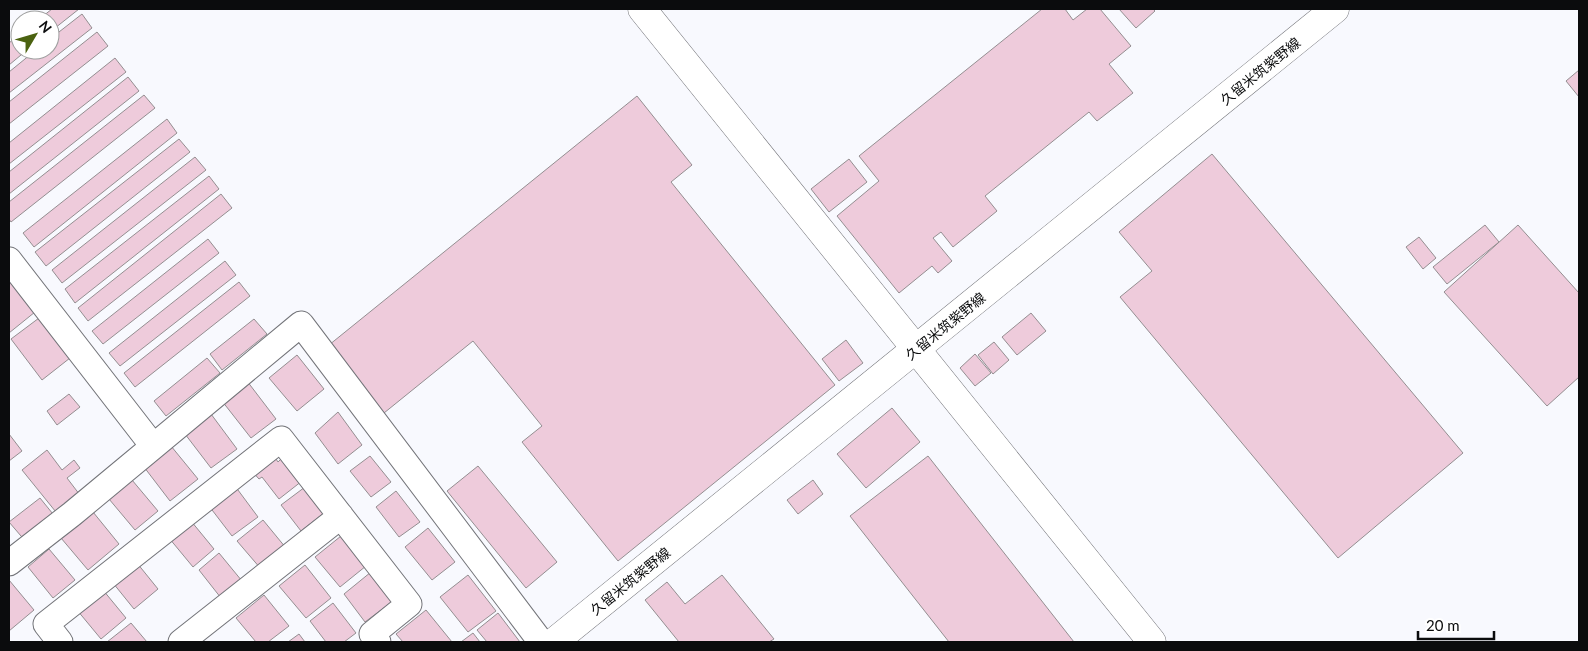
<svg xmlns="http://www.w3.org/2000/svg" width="1588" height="651" font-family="Lato,'Noto Sans JP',sans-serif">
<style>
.building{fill:#eecbdb;stroke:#948e91}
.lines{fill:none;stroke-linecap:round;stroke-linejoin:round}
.street-casing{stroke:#737479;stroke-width:27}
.secondary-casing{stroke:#737479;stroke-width:29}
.primary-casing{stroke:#737479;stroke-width:29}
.street{stroke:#fff;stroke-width:25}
.secondary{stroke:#fff;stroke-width:28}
.primary{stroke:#fff;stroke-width:28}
.labels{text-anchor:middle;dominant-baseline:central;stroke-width:5;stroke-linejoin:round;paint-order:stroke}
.street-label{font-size:14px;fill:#0b0c0d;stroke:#fff}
</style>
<rect width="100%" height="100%" fill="#f8f9fe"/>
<path class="building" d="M52 9H79L50 32V20H38Z
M1042 9H1065L1073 20 1087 9H1100L1131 46 1109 64 1133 93 1097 121 1089 112 985 196 997 211 953 247 941 232 933 238 952 261 938 273 932 266 899 293 837 216 879 181 859 156Z
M1119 9H1153L1155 11 1136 28Z
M82 14 92 28 9 93V72L36 50H50V39Z
M97 32 108 46 9 124V102Z
M20 34V50H27L9 65V43Z
M115 58 126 72 9 164V143Z
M1579 70V97L1566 81Z
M128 77 139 91 9 194V172Z
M144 95 155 108 11 222 9 219V202Z
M637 96 692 165 671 182 835 385 618 561 522 442 542 426 473 341 384 413 329 345Z
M167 119 177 133 34 247 23 233Z
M179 139 190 152 46 266 35 252Z
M1212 154 1463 453 1338 558 1120 297 1152 271 1119 232Z
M195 157 206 170 62 283 52 270Z
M849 159 867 182 829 212 811 189Z
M209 176 219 189 75 303 65 289Z
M221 194 232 208 88 321 78 308Z
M1485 225 1499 242 1447 284 1433 267Z
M1518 225 1579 293V377L1547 406 1444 292Z
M1419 237 1436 258 1423 269 1406 247Z
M208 239 219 253 103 344 92 331Z
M225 261 236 275 120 366 109 353Z
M9 279 35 312 9 333Z
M239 282 250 296 135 387 124 373Z
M1031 313 1046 331 1017 355 1002 337Z
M39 318 70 358 42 380 11 339Z
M254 319 267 334 222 370 210 354Z
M846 340 863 363 839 381 822 359Z
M994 342 1009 360 993 374 978 355Z
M975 354 991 373 975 386 960 368Z
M297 355 324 389 297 411 269 378Z
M207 358 220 373 166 416 154 401Z
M247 381 276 419 251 438 222 401Z
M69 394 80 407 57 425 47 411Z
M892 408 920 442 866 488 837 454Z
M338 412 362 445 338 464 315 433Z
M211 414 237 449 211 468 185 434Z
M9 434 22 451 9 461Z
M171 446 198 479 170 501 144 467Z
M47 450 62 470 74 460 80 468 67 478 83 499 60 517 22 470Z
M272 453 278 462 283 457 302 481 279 499 262 477 259 479 251 470Z
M370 456 391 482 371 497 350 471Z
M928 456 1074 642H949L850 516Z
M478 466 557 562 526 588 447 491Z
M132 480 158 511 135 530 109 499Z
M813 480 823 494 798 514 787 500Z
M309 484 329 509 301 531 281 505Z
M235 486 258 517 232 536 209 506Z
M396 491 420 522 399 537 376 507Z
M40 498 57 519 27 543 9 522Z
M93 512 119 544 88 570 61 538Z
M263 520 286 548 261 569 237 541Z
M191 521 214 549 193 567 169 538Z
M428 528 455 562 432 580 405 547Z
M341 536 366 566 340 587 315 557Z
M49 549 75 580 53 598 28 567Z
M219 553 242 581 221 598 199 570Z
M137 563 158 589 134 609 113 583Z
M305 565 331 598 306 618 279 586Z
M371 572 393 601 365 622 344 594Z
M468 575 496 611 468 632 440 597Z
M722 575 774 639 769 642H679L645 600 667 582 685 604Z
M9 580 34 610 9 631Z
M103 590 126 618 101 639 77 610Z
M264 595 289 626 268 642H256L236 618Z
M333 603 356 633 344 642H326L310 621Z
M426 610 452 642H403L396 634Z
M498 613 520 642H487L477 630Z
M131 623 147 642H107Z
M473 633 480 642H461Z
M299 634 305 642H288Z"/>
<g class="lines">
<g class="street-casing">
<path id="street" d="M9 260 153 446
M9 563 72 514 301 324 541 642
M60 642 46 624 281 439 409 604 372 634 378 642
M181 642 341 516"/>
</g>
<g class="secondary-casing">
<path id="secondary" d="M642 9 1152 642"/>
</g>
<g class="primary-casing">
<path id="primary" d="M554 642 1335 9"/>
</g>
<use href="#street" class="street"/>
<use href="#secondary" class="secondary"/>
<use href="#primary" class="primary"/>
</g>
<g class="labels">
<g class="street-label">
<text transform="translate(1260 71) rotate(-39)">久留米筑紫野線</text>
<text transform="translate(945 326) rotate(-39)">久留米筑紫野線</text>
<text transform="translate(630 581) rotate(-39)">久留米筑紫野線</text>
</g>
</g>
<rect width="1588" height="651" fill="none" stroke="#0b0c0d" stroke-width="20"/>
<g transform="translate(35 35) rotate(52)"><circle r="24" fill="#ffffff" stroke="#9d9e9e"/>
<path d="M0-4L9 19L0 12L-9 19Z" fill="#4b6210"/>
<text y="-8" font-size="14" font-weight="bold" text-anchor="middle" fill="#0b0c0d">N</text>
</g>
<path d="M1418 631v8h76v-8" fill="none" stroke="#0b0c0d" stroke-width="2.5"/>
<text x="1426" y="631" font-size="15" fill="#0b0c0d" stroke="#ffffff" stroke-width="4" paint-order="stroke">20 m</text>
</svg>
